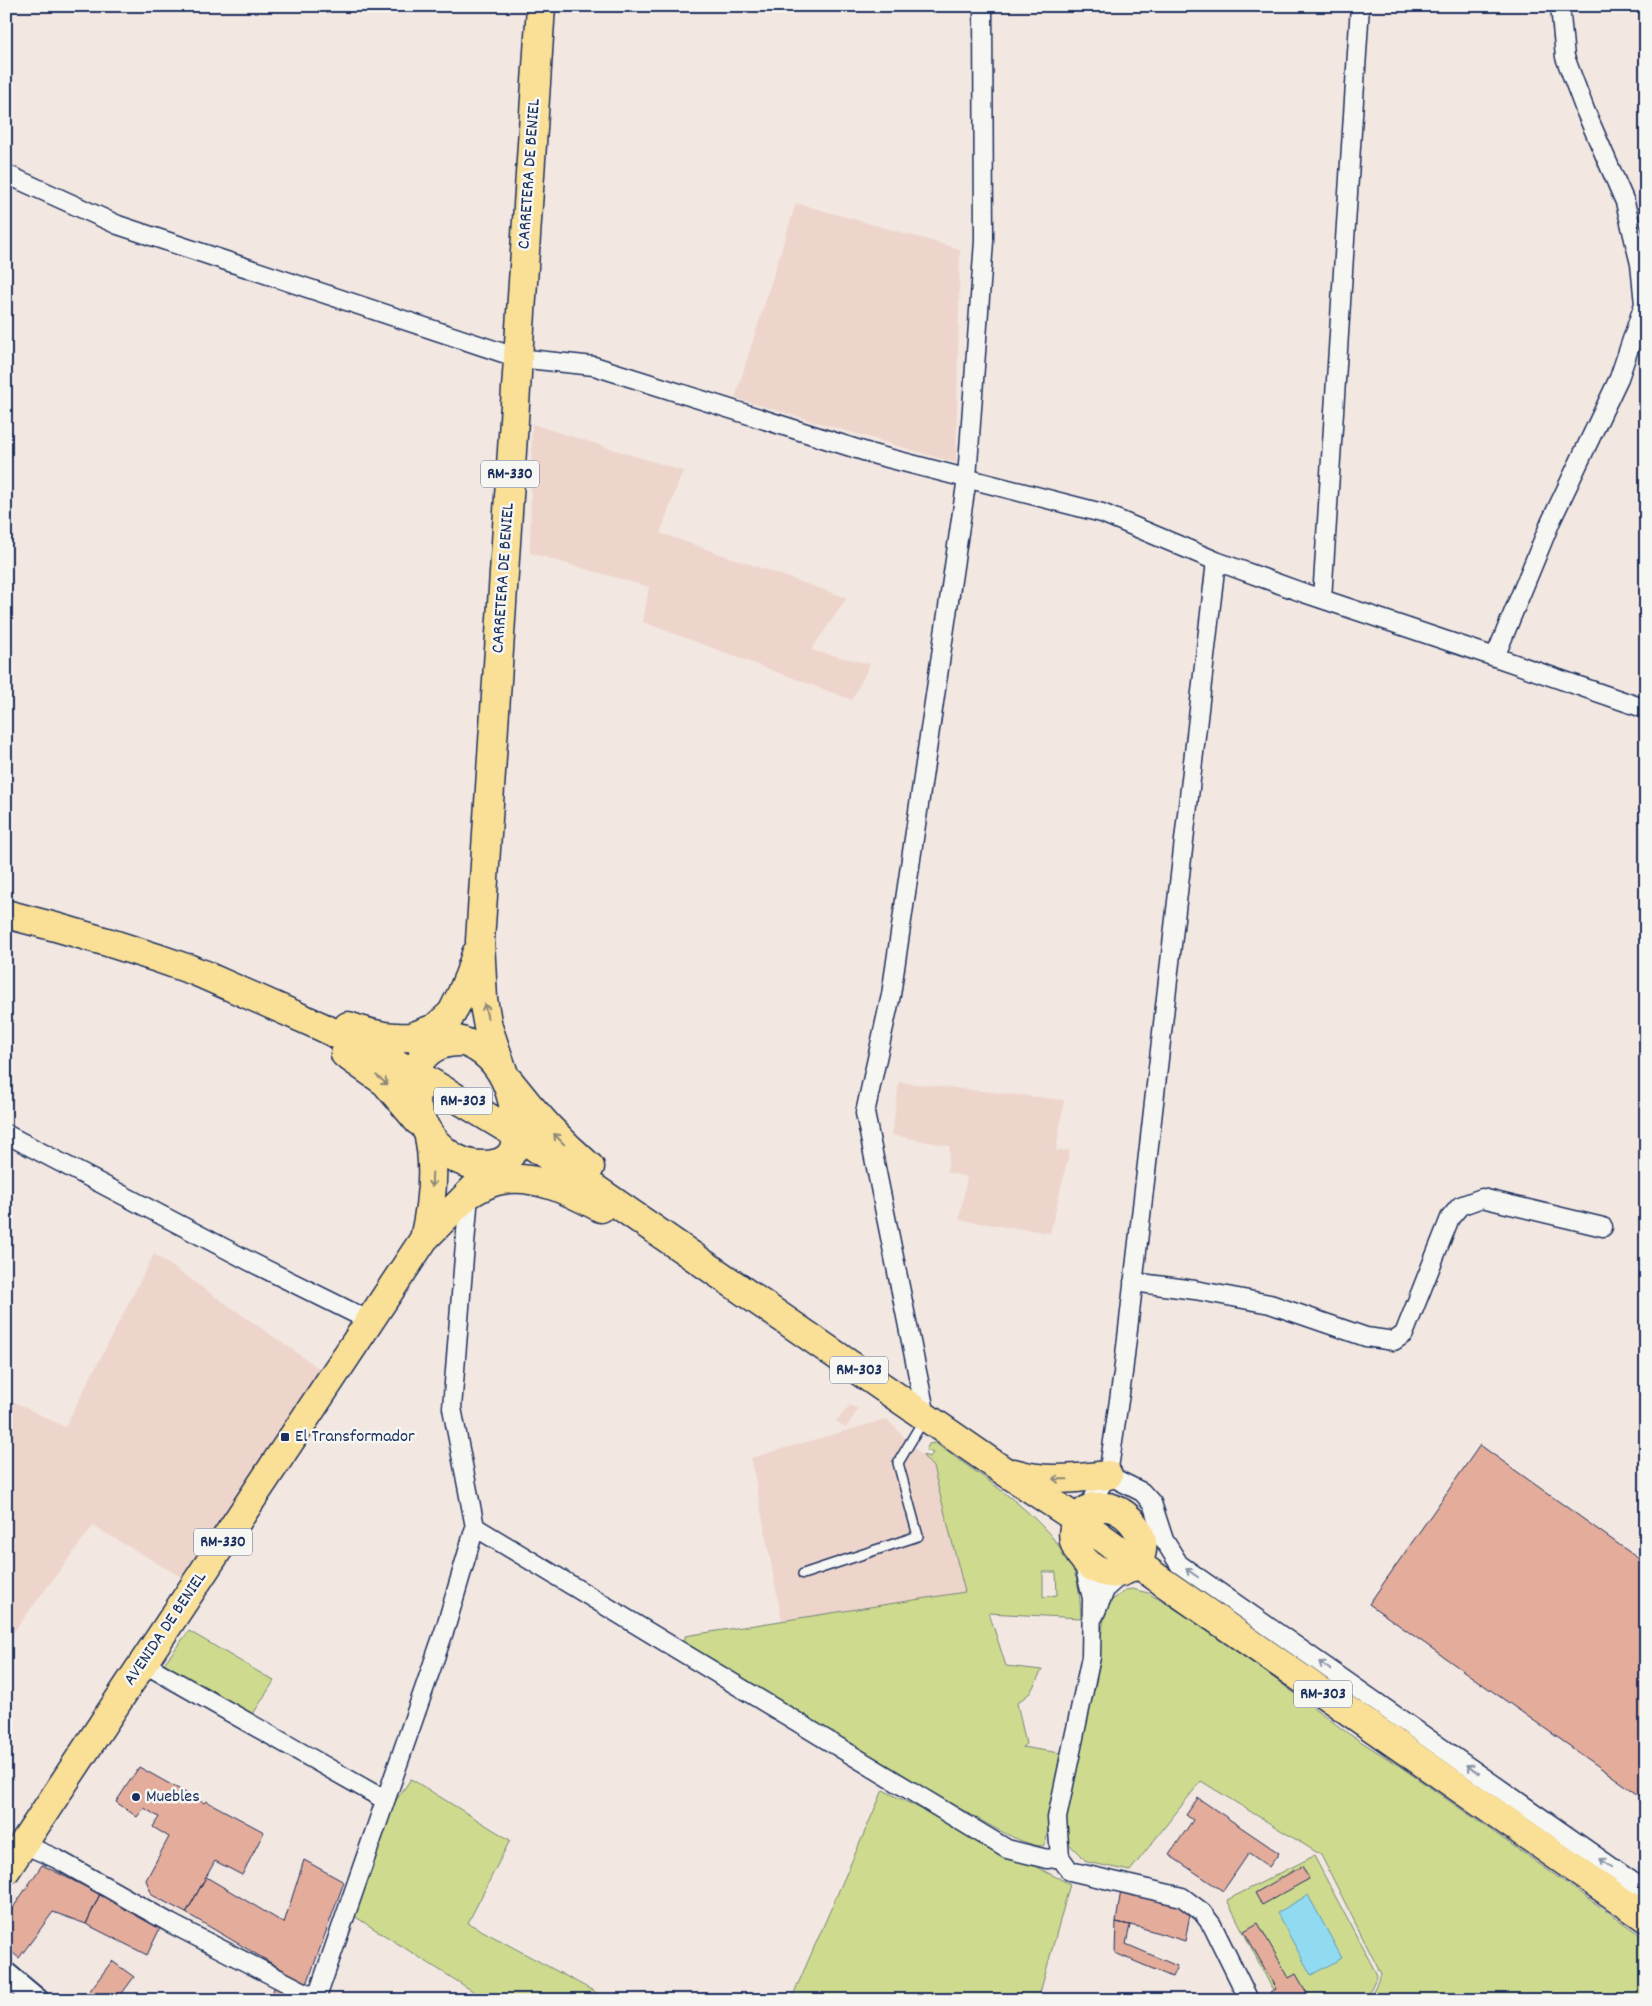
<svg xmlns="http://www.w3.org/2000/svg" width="1652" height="2006" font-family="Dekko,sans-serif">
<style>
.built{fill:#eed5cc}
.green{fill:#cedb8e;stroke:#748576;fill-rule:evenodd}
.water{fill:#91dbf2;stroke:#6296b7}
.building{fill:#e4ac9b;stroke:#1b2f5e}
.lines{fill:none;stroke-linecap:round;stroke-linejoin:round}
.service-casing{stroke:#1b2f5e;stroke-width:12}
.minor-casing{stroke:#1b2f5e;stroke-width:21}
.tertiary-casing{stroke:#1b2f5e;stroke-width:26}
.primary-casing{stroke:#1b2f5e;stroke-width:31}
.trunk-casing{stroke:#1b2f5e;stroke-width:31}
.service{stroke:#f6f6f2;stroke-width:9}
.minor{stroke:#f6f6f2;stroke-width:18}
.tertiary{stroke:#f6f6f2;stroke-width:22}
.primary{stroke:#fadf96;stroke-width:28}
.trunk{stroke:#fadf96;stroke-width:28}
.oneway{stroke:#8a877a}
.oneway2{stroke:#8892a8}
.poi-dot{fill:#1b2f5e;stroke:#f6f6f2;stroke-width:2}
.labels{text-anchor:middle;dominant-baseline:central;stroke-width:5;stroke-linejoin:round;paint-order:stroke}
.shield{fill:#f6f6f2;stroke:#5d6b8a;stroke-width:1}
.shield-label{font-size:16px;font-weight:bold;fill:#1b2f5e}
.street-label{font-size:18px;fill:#1b2f5e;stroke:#f6f6f2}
.poi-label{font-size:18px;fill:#1b2f5e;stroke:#f6f6f2;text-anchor:start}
</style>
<rect width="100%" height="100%" fill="#f2e7e1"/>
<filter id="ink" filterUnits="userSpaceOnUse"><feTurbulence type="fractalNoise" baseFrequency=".02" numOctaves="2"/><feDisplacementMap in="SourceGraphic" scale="10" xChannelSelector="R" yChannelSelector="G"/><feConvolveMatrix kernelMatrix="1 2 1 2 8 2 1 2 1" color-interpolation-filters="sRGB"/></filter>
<g filter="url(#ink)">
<path class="built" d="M796 203 960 249 956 463 735 398Z
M532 424 683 471 660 533 847 598 811 650 870 664 852 700 643 622 649 587 530 553Z
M899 1082 1064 1100 1056 1151 1070 1150 1050 1233 959 1220 967 1177 947 1172 950 1146 892 1135Z
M154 1254 323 1371 181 1577 93 1526 6 1642V1398L65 1427Z
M850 1405 858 1409 846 1428 836 1421Z
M887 1419 933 1467 965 1592 782 1621 751 1458Z"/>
<path class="green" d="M935 1443C982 1477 1051 1518 1074 1572 1080 1586 1080 1603 1081 1618L989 1613 1006 1666 1042 1670 1030 1693 1017 1703 1026 1744 1022 1747 1060 1753 1046 1841 1043 1846C1021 1846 978 1818 957 1807 865 1755 775 1699 685 1644V1636L965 1592 933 1467 922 1455 930 1457 933 1453 926 1450 929 1444ZM1043 1572H1056L1057 1595 1043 1597Z
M1132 1589 1148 1593 1197 1622 1201 1627 1235 1649 1349 1734 1398 1765 1646 1939V1991L1642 2000H1369L1381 1974 1321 1855 1201 1781 1130 1871 1087 1862 1066 1841 1065 1826 1107 1604 1126 1590Z
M189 1631 274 1681 251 1717 162 1666Z
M411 1779 510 1840 468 1923 610 2000H487L354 1916 394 1803Z
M883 1790 1070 1884 1038 2000H791Z
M1314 1856 1377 1975 1366 2000H1278L1227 1900Z"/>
<path class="water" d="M1308 1895 1342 1958 1311 1975 1277 1913Z"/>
<path class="building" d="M1480 1445 1646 1564V1800L1369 1604Z
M139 1767 204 1803 206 1801 264 1832 242 1875 215 1861 186 1913 152 1895 146 1880 169 1837 153 1827 159 1817 144 1808 137 1817 116 1802Z
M1198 1798 1279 1853 1269 1867 1249 1853 1223 1891 1169 1855 1193 1820 1186 1815Z
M304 1860 344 1882 307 1984 186 1913 206 1877 284 1923Z
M42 1865 100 1894 86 1924 53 1912 19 1958 6 1947V1918Z
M1302 1866 1309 1879 1262 1905 1255 1893Z
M1121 1890 1168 1899 1190 1914 1185 1941 1139 1927 1116 1922Z
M100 1894 161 1926 147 1955 86 1924Z
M1116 1922 1130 1925 1126 1944 1177 1966 1172 1977 1115 1953Z
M1258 1923 1289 1978 1296 1974 1308 1995 1301 2000H1275L1270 1992 1276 1989 1244 1931Z
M112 1961 134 1977 117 2000H83Z
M275 1986 307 2000H269Z"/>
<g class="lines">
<g class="service-casing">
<path id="service" d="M803 1574 918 1536 898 1463 924 1419"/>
</g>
<g class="minor-casing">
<path id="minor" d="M6 174 118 225 518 358 594 366 876 455 1102 513 1216 561 1123 1373 1108 1475 1085 1511
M1216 561 1304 593 1495 657 1551 521 1619 378 1644 304 1640 264 1625 202 1585 110 1565 57 1560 6
M1322 599 1360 6
M1495 657 1646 709
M6 1134 251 1262 370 1321
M1133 1282 1195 1290 1270 1304 1366 1337 1394 1341 1404 1334 1450 1218 1460 1206 1482 1198 1603 1227
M926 1416 865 1113 891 995 967 478 984 241 983 6
M1108 1475 1142 1492 1152 1503 1164 1540 1179 1564 1646 1891
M475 1527 1007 1849 1047 1859 1060 1857
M1082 1557 1092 1598 1091 1657 1057 1818 1060 1857 1070 1871 1182 1897 1202 1912 1212 1925 1249 2000
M1094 1616 1106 1588 1125 1571
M143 1663 385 1800
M23 1844 57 1859 170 1923 316 1998
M316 2000 446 1626 475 1527 452 1408 469 1194"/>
</g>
<g class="tertiary-casing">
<path id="tertiary" d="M6 1974 37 2000"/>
</g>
<g class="primary-casing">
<path id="primary" d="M440 1033C456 1008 468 983 476 954
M504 1074 488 1027 483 999 480 941 541 6
M424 1239C432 1204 436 1167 428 1132
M6 1870 424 1239 486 1176"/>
</g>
<g class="trunk-casing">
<path id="trunk" d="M6 914C74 931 140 951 206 975
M188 968 322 1027 415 1073 516 1134 1001 1469 1078 1520 1163 1582 1646 1918
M348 1026C363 1031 379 1037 396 1037 413 1038 431 1036 449 1038 497 1046 514 1085 516 1130 517 1144 514 1158 498 1163 419 1184 373 1038 464 1042
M414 1036 435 1028 452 1013
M345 1054 385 1082 418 1121
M510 1082C534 1113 560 1141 590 1167
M469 1194C478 1189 487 1183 497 1181 532 1172 571 1192 601 1208
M1014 1473C1046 1483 1077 1478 1108 1475
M1093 1507C1100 1507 1106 1506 1112 1508 1130 1514 1149 1537 1140 1557 1138 1562 1134 1564 1130 1568 1093 1592 1046 1528 1093 1507Z"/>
</g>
<use href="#service" class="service"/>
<use href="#minor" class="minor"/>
<use href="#tertiary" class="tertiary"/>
<use href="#primary" class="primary"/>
<use href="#trunk" class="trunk"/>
</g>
<defs><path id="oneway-shaft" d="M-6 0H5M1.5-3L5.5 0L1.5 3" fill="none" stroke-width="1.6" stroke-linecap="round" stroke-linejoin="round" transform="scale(1.25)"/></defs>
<g class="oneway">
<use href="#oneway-shaft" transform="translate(486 1011) rotate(-101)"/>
<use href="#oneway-shaft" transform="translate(382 1080) rotate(39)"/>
<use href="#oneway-shaft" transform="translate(559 1139) rotate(-134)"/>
<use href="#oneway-shaft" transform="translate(432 1180) rotate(92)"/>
<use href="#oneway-shaft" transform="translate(1060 1479) rotate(-179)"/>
</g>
<g class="oneway2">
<use href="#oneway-shaft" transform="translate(1192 1573) rotate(-145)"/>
<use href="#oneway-shaft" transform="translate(1325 1666) rotate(-145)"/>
<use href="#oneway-shaft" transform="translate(1473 1769) rotate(-145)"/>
<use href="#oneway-shaft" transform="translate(1606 1863) rotate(-145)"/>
</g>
</g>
<g class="poi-dot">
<rect x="280" y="1432" width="10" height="10" rx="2.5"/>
<circle cx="136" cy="1797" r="5"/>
</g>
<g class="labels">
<g class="shield">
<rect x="481" y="460.5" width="58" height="27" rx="4"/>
<rect x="434" y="1087.5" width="58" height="27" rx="4"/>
<rect x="830" y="1356.5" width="58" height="27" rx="4"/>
<rect x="194" y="1528.5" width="58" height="27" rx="4"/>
<rect x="1294" y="1680.5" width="58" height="27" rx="4"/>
</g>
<g class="shield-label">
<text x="510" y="474">RM-330</text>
<text x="463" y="1101">RM-303</text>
<text x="859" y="1370">RM-303</text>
<text x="223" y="1542">RM-330</text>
<text x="1323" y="1694">RM-303</text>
</g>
<g class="street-label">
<text transform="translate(530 174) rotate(-86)">CARRETERA DE BENIEL</text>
<text transform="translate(504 578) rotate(-86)">CARRETERA DE BENIEL</text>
<text transform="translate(166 1629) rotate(-56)">AVENIDA DE BENIEL</text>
</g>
<g class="poi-label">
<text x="295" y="1437">El Transformador</text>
<text x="146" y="1797">Muebles</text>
</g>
</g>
<rect width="1652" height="2006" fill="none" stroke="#f6f6f2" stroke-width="25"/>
<rect x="12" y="12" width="1627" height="1981" fill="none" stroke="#1b2f5e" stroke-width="2" filter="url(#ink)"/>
</svg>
